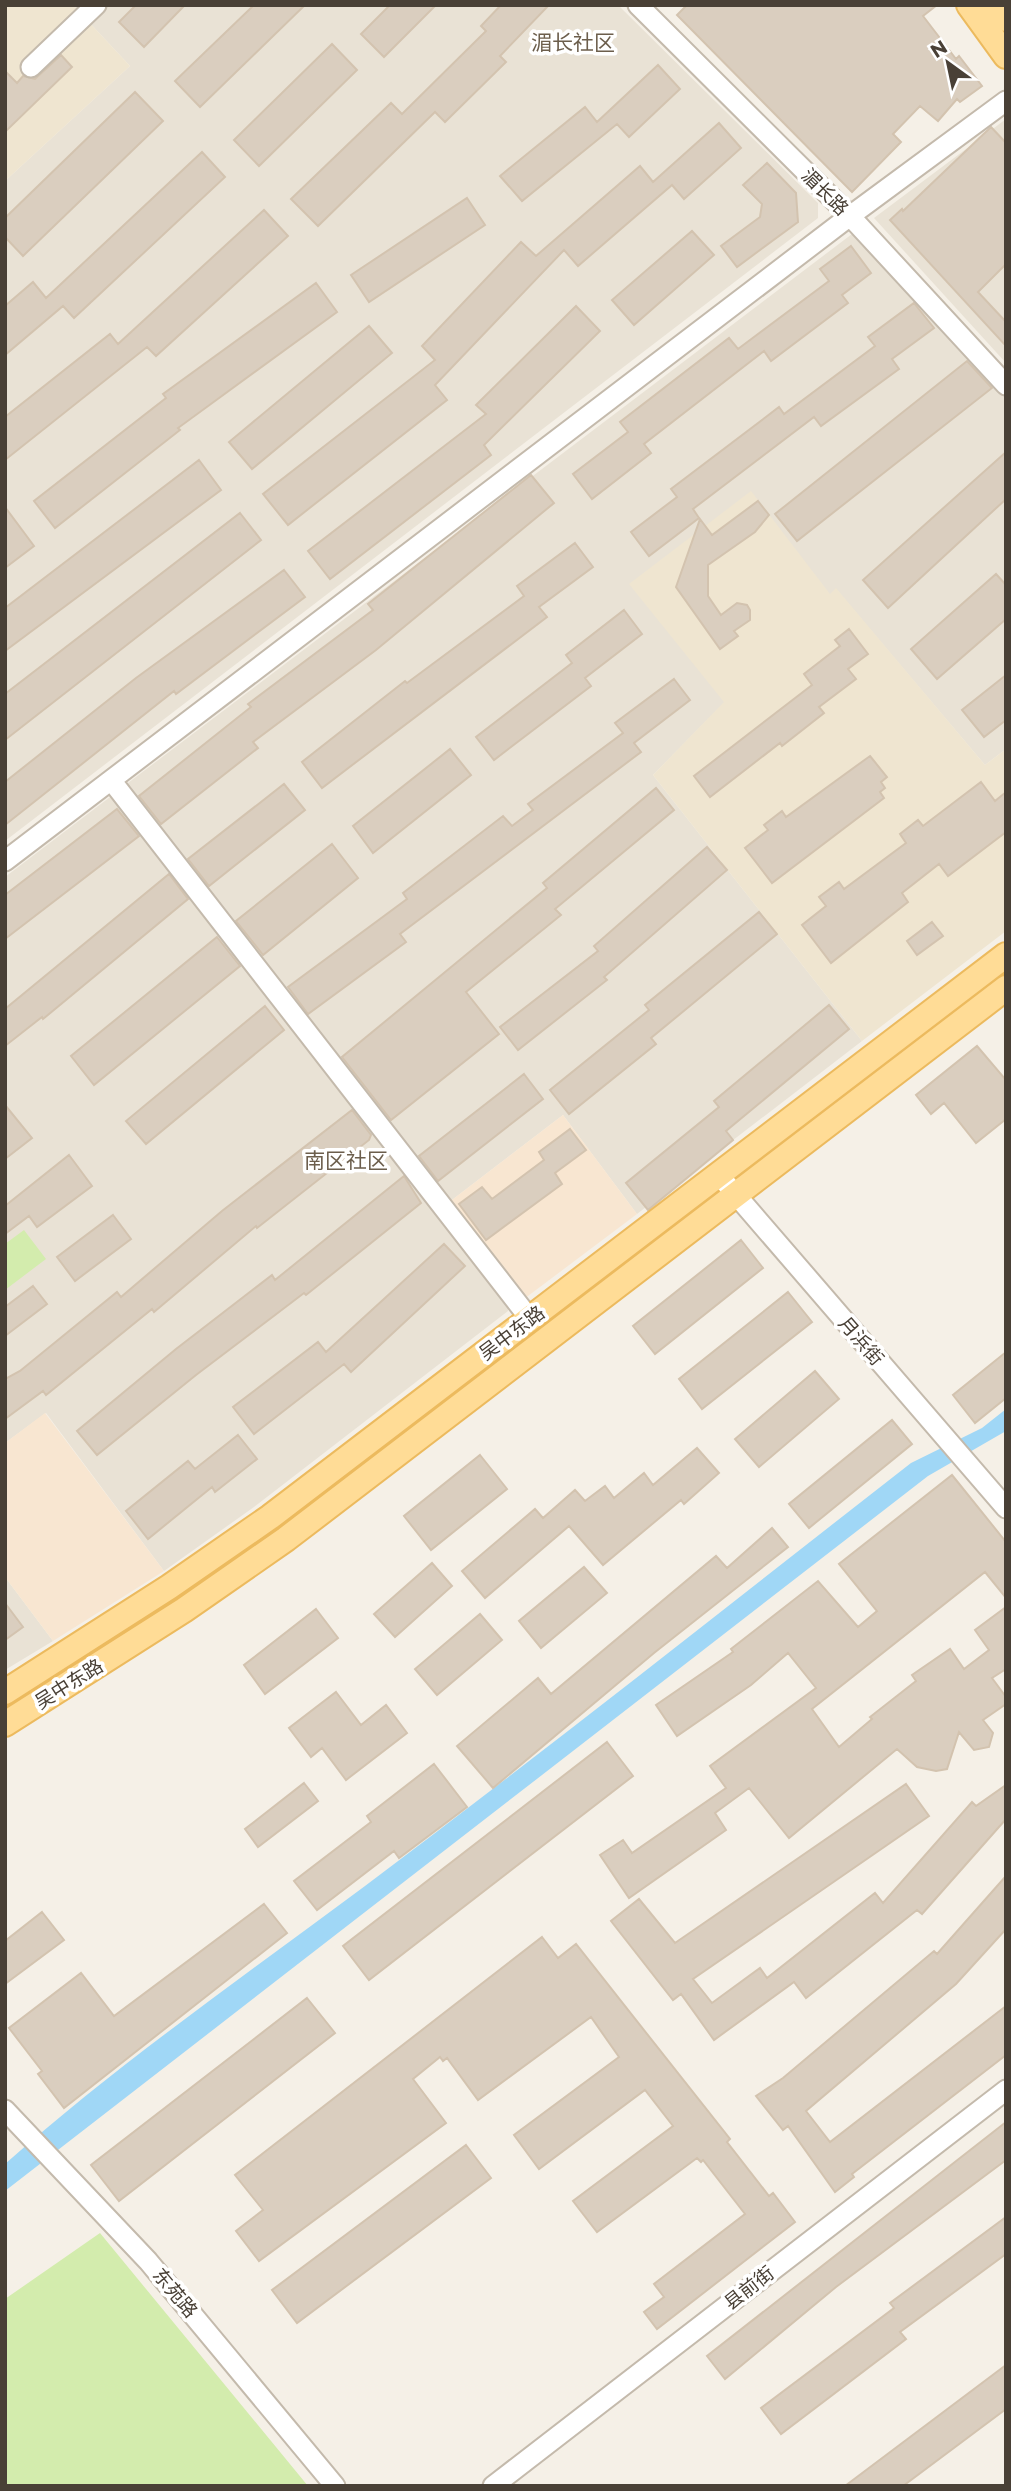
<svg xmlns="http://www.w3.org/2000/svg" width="1011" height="2491" font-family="Montserrat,'Noto Sans SC',sans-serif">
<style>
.residential{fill:#e9e2d5}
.commercial{fill:#f8e6d1}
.education{fill:#efe5d0}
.green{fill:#d3ecad}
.water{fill:#a0d7f6}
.building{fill:#dacebf;stroke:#d3c3af;stroke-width:2}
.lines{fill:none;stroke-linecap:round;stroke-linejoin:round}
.minor-casing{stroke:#c4baac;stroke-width:23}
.major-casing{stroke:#ecba5e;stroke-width:28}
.minor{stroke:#fff;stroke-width:19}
.major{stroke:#ffdc96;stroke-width:24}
.labels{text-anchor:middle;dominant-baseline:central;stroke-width:7;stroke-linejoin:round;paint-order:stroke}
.street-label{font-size:19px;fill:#494036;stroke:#fff}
.neighbourhood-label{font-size:21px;fill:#6c5e4c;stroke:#fff}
</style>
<rect width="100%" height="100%" fill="#f5f0e7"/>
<path class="residential" d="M73 5H618L818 203V218L5 841V181L130 66Z
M1006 119V363L874 218Z
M852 234 1006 398V749L985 765 836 589 653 775 862 1041 637 1214 563 1115 448 1203 124 786Z
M114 794 509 1304 508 1311 254 1507 164 1571 46 1413 5 1443V877Z
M5 1577 53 1641 5 1670Z"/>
<path class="commercial" d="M563 1115 637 1214 524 1299 448 1203Z
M45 1413 164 1571 53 1641 5 1577V1443Z"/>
<path class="education" d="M5 5H73L130 66 5 181Z
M751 491 830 594 836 588 985 765 1006 749V931L862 1041 653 775 724 702 629 584Z"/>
<path class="green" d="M24 1230 46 1259 5 1290V1244Z
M100 2233 308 2486H5V2299Z"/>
<path class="water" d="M1006 1409V1431L928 1476 5 2191V2164C119 2063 243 1977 365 1886 549 1748 730 1604 911 1463L982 1428Z"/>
<path class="building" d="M136 5H185L144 47 119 22Z
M254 5H305L200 107 175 81Z
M390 5H436L384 57 361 34Z
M501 5H549L500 56 506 62 445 122 435 112 318 226 291 199 391 103 402 114 486 31 481 26Z
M687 5H937L923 16 956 59 959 56 982 86 960 102 957 99 938 121 920 106 893 134 901 142 852 192 677 15Z
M332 44 357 70 259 166 234 140Z
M61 55 72 67 5 132V71L17 83 23 76 35 79Z
M658 65 680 89 629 137 617 124 522 201 500 176 585 107 597 122Z
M135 92 163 121 23 256 5 237V218Z
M719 123 741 148 684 199 672 185 578 266 564 250 435 385 447 400 288 525 263 494 435 360 422 346 521 242 536 256 640 166 653 182Z
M991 127 1006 143V264L978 292 1006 322V346L890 220 902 209 903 211Z
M202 152 225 177 74 318 63 306 5 355V306L33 282 46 298Z
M767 163 796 193 798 222 737 267 721 246 760 217 762 204 743 185Z
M467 198 485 225 369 302 351 275Z
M264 210 288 236 156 356 147 347 5 460V417L110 334 118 344Z
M692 231 714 255 634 325 612 300Z
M851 246 871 273 842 295 848 303 771 361 764 351 644 444 651 453 592 499 573 474 628 432 620 422 729 338 738 349 829 281 820 269Z
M316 283 337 312 178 428 180 430 55 528 34 501 166 398 163 394Z
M914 303 934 328 892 359 899 369 821 426 814 417 693 509 699 518 649 556 631 532 677 497 671 489 779 407 784 414 875 346 868 337Z
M576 306 600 331 484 445 491 455 330 579 308 551 486 414 476 405Z
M369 326 392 353 252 469 229 442Z
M967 361 992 388 797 541 775 514Z
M1006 452V499L888 608 863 580Z
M199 460 221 490 5 651V608Z
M531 475 554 503 376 650 253 742 258 748 161 824 139 796 251 707 248 704 373 610 368 604Z
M758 501 769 515 755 532 708 565V596L721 615 737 603 747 605 750 610V620L734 631 738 636 720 649 676 587 700 519 712 535Z
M5 507 34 546 5 568Z
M240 513 261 540 5 740V694Z
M575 543 593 567 539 607 547 617 322 788 302 762 405 681 407 683 524 596 517 586Z
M284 570 305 597 176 694 174 691 5 825V782L136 678Z
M996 574 1006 585V619L937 679 911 649Z
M624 610 642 634 585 678 591 686 494 760 476 737 572 663 566 655Z
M849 629 868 654 848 669 856 679 819 707 824 713 782 746 780 743 710 797 694 776 812 685 804 674 840 646 835 640Z
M1006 675V720L984 737 962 710Z
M674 679 690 700 634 743 641 752 400 934 406 942 308 1014 288 987 407 899 403 893 503 816 512 826 533 810 528 804 623 733 615 723Z
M450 749 471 775 373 853 353 826Z
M870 756 887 777 881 782 885 788 880 792 884 798 772 883 745 848 768 830 764 825 782 811 786 817Z
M981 782 995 801 1006 792V832L948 876 939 864 902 893 908 902 831 963 802 925 826 906 819 897 839 882 844 889 906 843 900 834 918 820 923 826Z
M284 784 305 810 209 886 188 859Z
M656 788 674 810 555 909 561 915 466 992 499 1034 391 1120 342 1057 547 888 543 883Z
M117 809 139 836 5 939V895Z
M332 844 358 878 263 955 236 921Z
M707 847 727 870 604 977 607 980 518 1050 500 1027 598 951 594 946Z
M169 874 188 899 43 1019 42 1017 5 1046V1009Z
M759 912 777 934 651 1038 656 1044 569 1114 550 1090 649 1010 645 1005Z
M932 922 943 936 917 955 907 941Z
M217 937 240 966 94 1085 71 1056Z
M829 1005 849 1029 726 1131 733 1140 648 1210 626 1183 719 1107 714 1101Z
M265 1006 284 1030 146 1144 126 1121Z
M977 1046 1006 1080V1119L976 1143 944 1103 931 1114 916 1095Z
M524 1074 543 1099 438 1181 419 1156Z
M5 1105 32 1138 5 1159Z
M352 1110 371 1135 369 1140 257 1228 256 1226 154 1312 152 1309 46 1395 43 1391 5 1419V1379L20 1371 117 1292 121 1297 222 1211Z
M570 1129 586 1150 555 1173 562 1184 486 1240 459 1204 482 1187 492 1199 544 1160 539 1152Z
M69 1155 92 1186 37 1227 29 1216 5 1234V1206Z
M404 1176 421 1203 306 1295 304 1293 196 1375 97 1455 77 1431 176 1349 272 1275 275 1280Z
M113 1215 131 1239 75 1281 57 1257Z
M741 1240 763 1268 655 1354 633 1326Z
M444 1244 465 1266 351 1372 344 1364 254 1434 233 1407 318 1342 326 1352Z
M33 1286 47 1304 5 1336V1307Z
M788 1292 812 1322 702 1409 679 1379Z
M1006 1352V1398L975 1423 953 1395Z
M815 1371 839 1399 759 1467 735 1439Z
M892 1420 912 1444 809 1528 789 1504Z
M238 1435 257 1459 215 1492 212 1487 148 1539 126 1511 188 1461 195 1469Z
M697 1448 719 1473 684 1504 681 1500 603 1565 569 1526 485 1598 462 1571 535 1509 543 1518 575 1490 585 1501 605 1486 614 1498 644 1473 653 1485Z
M480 1455 507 1489 431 1550 404 1516Z
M952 1475 1006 1542V1598L985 1572 812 1709 839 1747 872 1719 870 1717 916 1681 912 1675 950 1649 964 1669 989 1650 975 1630 1006 1607V1669L992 1678 1006 1697V1704L983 1720 993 1733 989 1747 974 1750 959 1732 947 1769 936 1771 917 1767 897 1749 789 1838 749 1788 715 1813 726 1830 629 1898 600 1855 623 1840 632 1853 726 1788 710 1766 816 1688 788 1653 751 1685 677 1736 656 1705 733 1652 731 1649 818 1581 858 1627 877 1611 839 1564Z
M772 1528 788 1547 654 1653 493 1788 457 1746 538 1678 551 1694 716 1556 727 1568Z
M432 1563 452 1586 395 1637 374 1614Z
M584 1567 607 1593 541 1648 519 1621Z
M5 1603 23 1627 5 1640Z
M316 1609 338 1638 265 1694 244 1665Z
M480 1614 502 1640 437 1695 415 1669Z
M336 1692 361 1725 386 1705 407 1733 346 1780 322 1748 311 1757 289 1728Z
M607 1742 633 1776 369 1980 343 1946Z
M434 1764 467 1807 399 1858 394 1851 317 1910 294 1881 371 1822 367 1816Z
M304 1783 318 1801 258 1847 245 1829Z
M906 1784 929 1816 693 1979 712 2003 760 1968 767 1978 875 1893 883 1903 972 1802 976 1806 1006 1785V1819L922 1914 917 1910 806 1998 794 1982 714 2040 681 1994 673 2000 611 1921 639 1899 675 1943Z
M1006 1876V1929L956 1984 806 2111 830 2142 1006 2006V2055L852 2174 854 2177 835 2192 788 2126 783 2130 756 2096 783 2078 934 1951 937 1954Z
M264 1904 287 1933 64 2108 38 2074 42 2071 9 2028 81 1973 114 2016Z
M42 1912 64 1940 5 1984V1941Z
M542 1937 558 1958 576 1944 730 2139 727 2142 769 2196 773 2193 795 2222 657 2329 644 2312 664 2297 654 2284 745 2214 703 2160 701 2162 697 2158 597 2232 573 2201 673 2126 645 2090 539 2169 514 2135 619 2057 591 2017 478 2100 447 2058 443 2061 440 2057 413 2079 446 2123 259 2261 236 2231 263 2210 235 2175Z
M307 1998 335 2033 119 2201 91 2165Z
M1006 2122V2160L836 2287 725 2379 707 2356Z
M466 2145 491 2178 297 2323 272 2290Z
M1006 2217V2254L900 2332 906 2339 781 2434 761 2408 894 2308 890 2303Z
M1006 2365V2409L903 2486H845Z"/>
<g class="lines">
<g class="minor-casing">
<path id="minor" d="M638 5 850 216 1006 385
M31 67 96 5
M111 780 530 1319
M5 861 850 216 1006 101
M718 1174 1006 1508
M5 2110 148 2261 335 2486
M493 2486 1006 2090"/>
</g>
<g class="major-casing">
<path id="major" d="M969 5 1006 56
M996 5 1006 19
M5 1692 169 1587 270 1517 1006 955
M5 1724 184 1610 286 1539 1006 988"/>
</g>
<use href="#minor" class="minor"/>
<use href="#major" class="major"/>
</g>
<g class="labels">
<g class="street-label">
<text transform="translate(825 192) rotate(45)">湄长路</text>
<text transform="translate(512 1333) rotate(-37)">吴中东路</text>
<text transform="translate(861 1341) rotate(49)">月浜街</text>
<text transform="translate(69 1684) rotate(-32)">吴中东路</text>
<text transform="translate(749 2288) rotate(-38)">县前街</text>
<text transform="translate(175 2293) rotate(50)">东苑路</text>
</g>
<g class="neighbourhood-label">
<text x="573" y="42">湄长社区</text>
<text x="346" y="1160">南区社区</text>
</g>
</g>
<rect width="1011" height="2491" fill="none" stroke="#494036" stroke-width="14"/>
<g transform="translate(948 63) rotate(327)" stroke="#ffffff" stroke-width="5" paint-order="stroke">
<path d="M0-5L12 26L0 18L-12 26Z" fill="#494036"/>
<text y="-10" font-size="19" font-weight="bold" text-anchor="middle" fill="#494036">N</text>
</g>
</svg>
